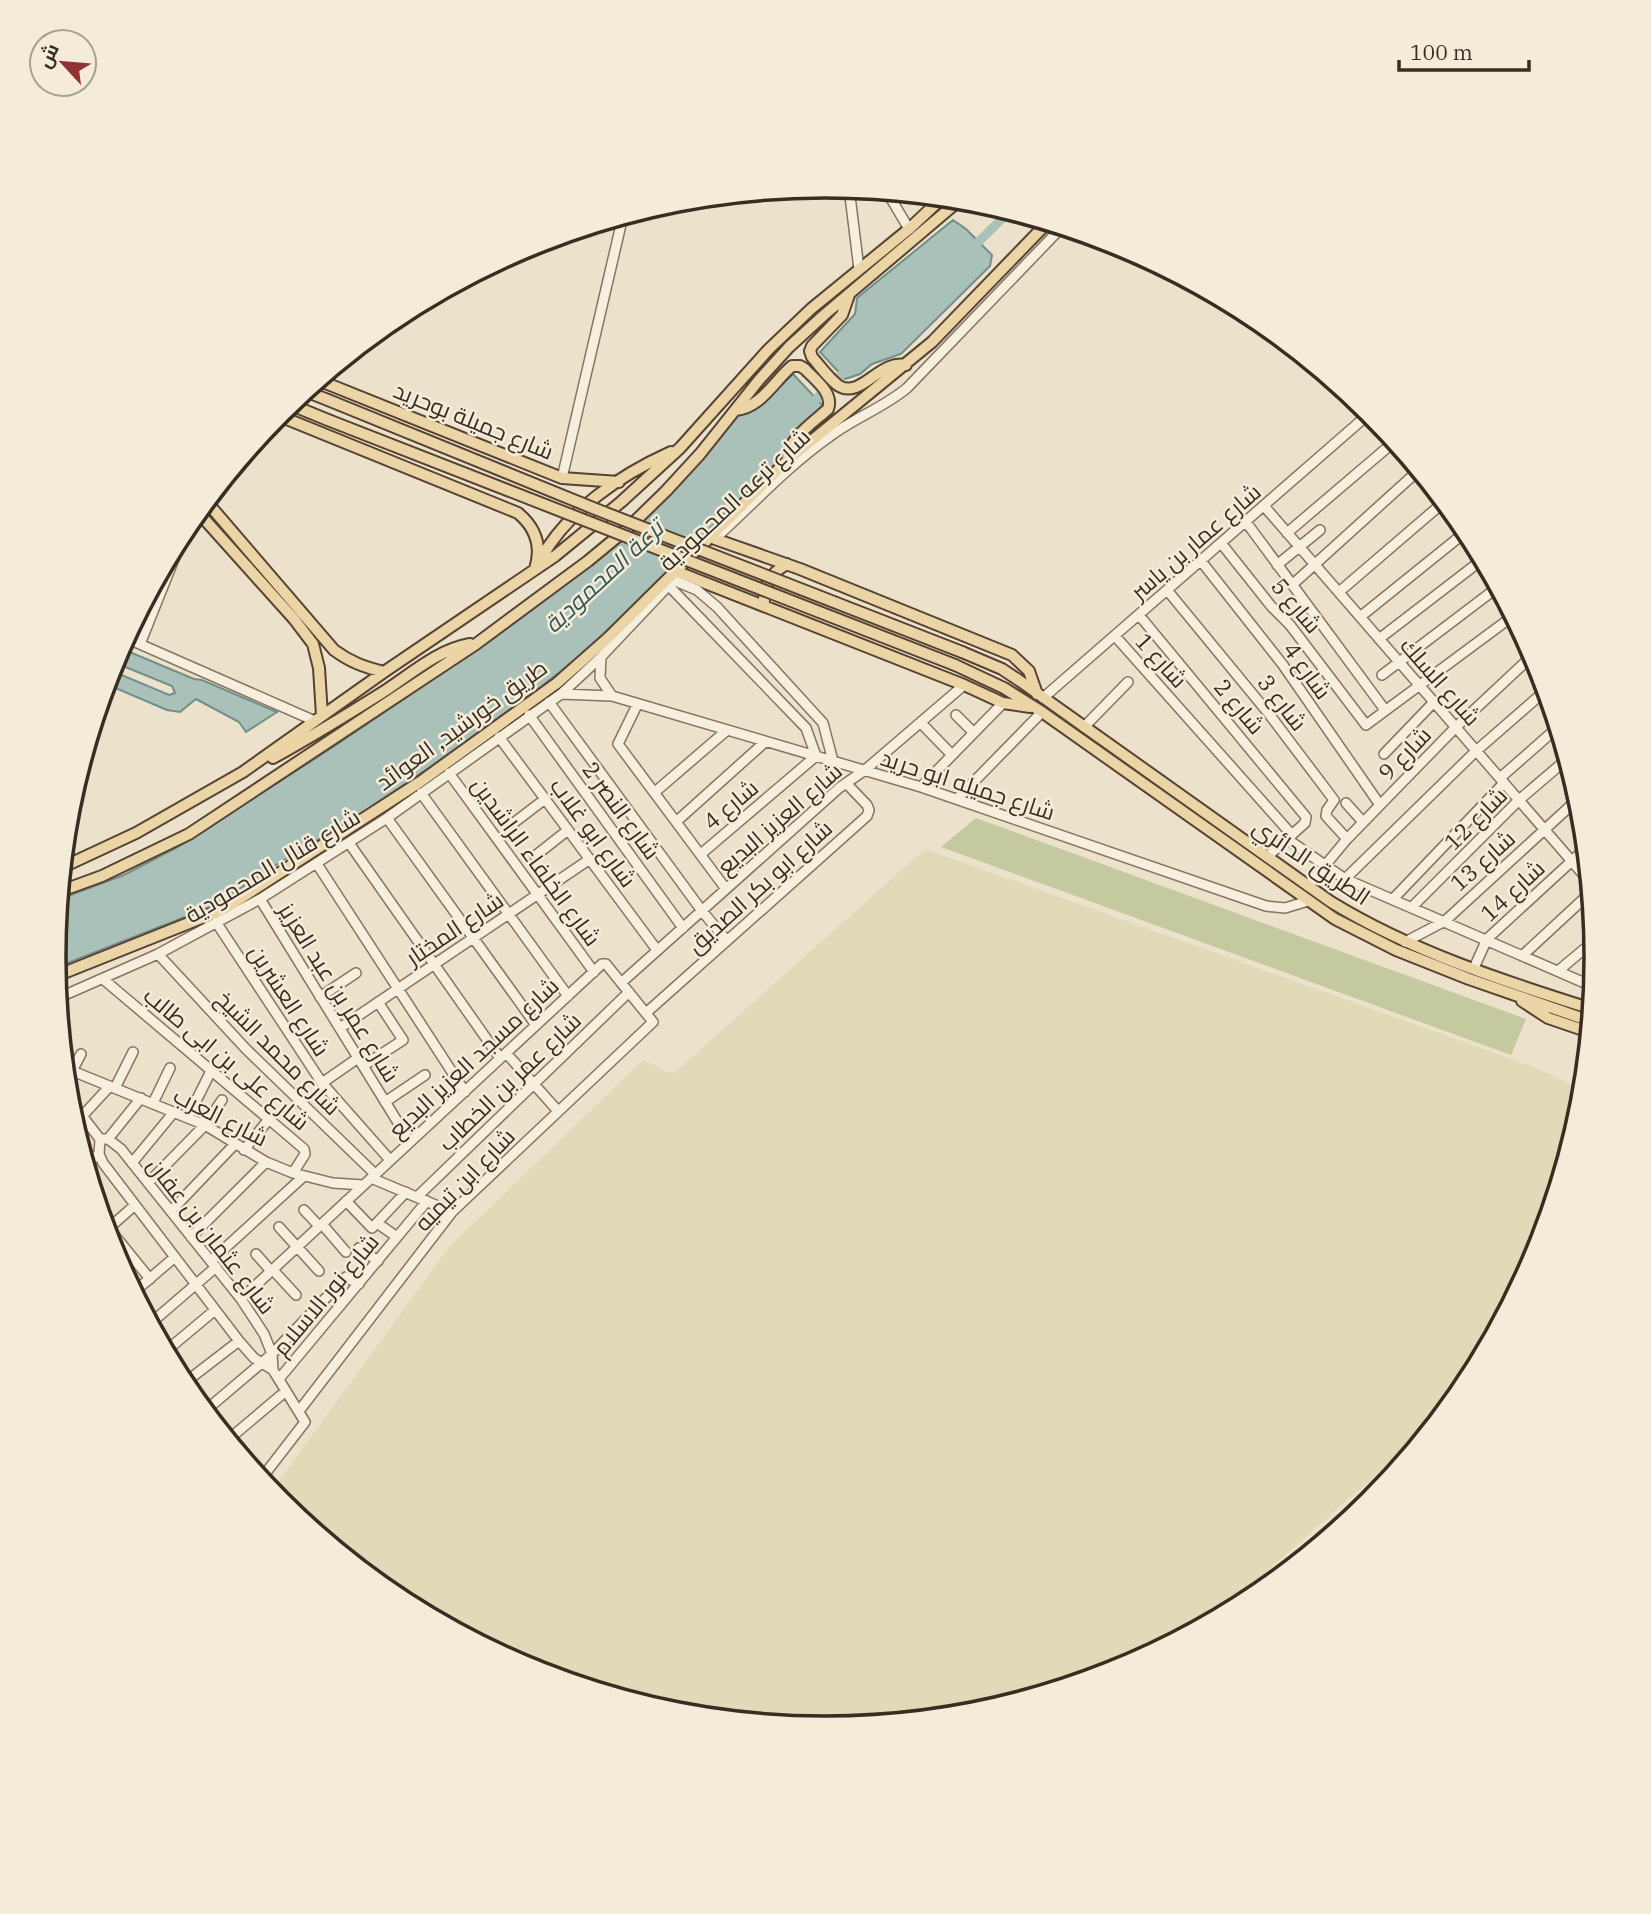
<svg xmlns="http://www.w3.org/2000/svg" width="1651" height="1914" font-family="'IBM Plex Serif',Cairo,serif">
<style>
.farmland{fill:#e1dab8}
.green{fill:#c5c99f}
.water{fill:#aac1ba;stroke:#718f87;stroke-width:2}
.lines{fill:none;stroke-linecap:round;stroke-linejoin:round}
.canal{stroke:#aac1ba;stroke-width:9}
.minor-casing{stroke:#877460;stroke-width:12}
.major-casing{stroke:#564333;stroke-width:14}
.minor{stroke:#f7efdd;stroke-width:9}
.major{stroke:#ebd5a6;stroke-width:10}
.major-bridge-casing{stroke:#564333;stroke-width:14;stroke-linecap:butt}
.major-bridge{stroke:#ebd5a6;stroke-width:10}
.labels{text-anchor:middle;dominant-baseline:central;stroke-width:5;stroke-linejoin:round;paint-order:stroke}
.street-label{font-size:23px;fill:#392d22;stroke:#f4ecd9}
.water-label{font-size:24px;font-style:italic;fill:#335755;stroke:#f4ecd9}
.rim{fill:none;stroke:#392d22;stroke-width:3.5}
</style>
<rect width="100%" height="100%" fill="#ece1ca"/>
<path class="farmland" d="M925 849 1539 1069 1584 1091 1582 1108 1538 1253 1467 1386 1437 1421 1208 1623 1120 1670 976 1714 825 1728 675 1713 530 1669 397 1598 280 1502 271 1492 449 1247 643 1060 673 1074Z"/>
<path class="green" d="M976 818 1526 1019 1511 1055 941 847Z"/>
<path class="water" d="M953 220 966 229 992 255 990 266 901 354 872 364 860 374 845 379 820 352 855 314 857 298Z
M793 374 823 406C807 420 782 436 782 459L589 649 541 687 432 766 357 816 261 874 218 904 60 966H55L60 899 124 875 178 847 336 745 476 650 613 547 681 483 737 415 755 409Z
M120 648 194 679 202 680 277 712 246 732 239 722 196 699 180 712 167 710 106 684 110 670 169 695 175 693 172 686 113 662Z"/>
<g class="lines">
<path class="canal" d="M971 249 1010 211
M808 407 848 368"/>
<g class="minor-casing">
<path id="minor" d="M849 188 859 269
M887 192 909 229
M926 196 934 206
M562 478 623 216
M1264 506 1589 881
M1246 522 1385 710
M1287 533 1395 441
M719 535C755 502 789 465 829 437 854 418 883 408 907 388L1062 227
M1221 543 1271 606 1290 625 1366 725 1513 616
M1201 561 1283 665 1380 805
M1277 565 1320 530
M673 580 697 590 717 607 823 723 833 761
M668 585 806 728 816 756 701 854
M1292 585 1419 470
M1167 590 1269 714 1334 800 1327 810 1326 816 1347 839
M1339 592 1445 501
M1139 615 1306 817 1305 823 1267 857
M1360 617 1468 530
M1115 636 1292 835
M126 638 315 721
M1379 639 1483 559
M140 644 188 524
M601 657 600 678 612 696
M1382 675 1498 587
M561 694 612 696 921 787 1266 906 1285 908 1308 901
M1043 698 1371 412
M549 702 702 911 727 941
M637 705 618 744 726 889
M529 715 683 928
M956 715 973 732
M921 723 952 755
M1084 727 1128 682
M499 737 657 950
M1384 754 1434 702
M449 773 594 972
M1500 778 1558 727
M921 787 1003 703
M655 792 726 731
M421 793 568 996
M957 799 1042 712
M1346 803 1363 822
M387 818 536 1025
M677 821 765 742
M511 825 545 799
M1287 839 1345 879 1594 987
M349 843 500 1058
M535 856 568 830
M317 864 465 1092
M1345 879 1476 751 1546 690
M1308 886 1347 839 1456 727 1534 654
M260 899 410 1142
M1393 899 1504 783
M1412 907 1519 800 1567 759
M216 922 322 1083 390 1160
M1405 942 1445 921 1579 798
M158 954 246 1049 375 1174
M1522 956 1590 893
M1474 968 1487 939 1586 848
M1558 971 1595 940
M103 979 304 1149 305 1154 293 1173
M621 983 839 788 865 770 964 685
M320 997 356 973
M58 998 158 954 260 899 387 818 561 694 601 657 670 584
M646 1013 867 816 869 810 867 805 846 783
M340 1028 590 859
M506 1053 558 1111
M363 1066 403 1040 378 1002
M65 1068 205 1125 266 1162 293 1173 333 1183 363 1185
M72 1071 81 1054
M322 1083 358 1058
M115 1088 133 1052
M385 1102 425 1075
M153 1103 170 1068
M83 1117 100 1139H108L121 1149 241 1299 264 1334 272 1354 273 1370 305 1422 261 1479
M188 1117 212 1069
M74 1125 110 1086
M100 1139 99 1154 103 1163 239 1341 254 1358 273 1370
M108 1139 141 1098
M244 1150 269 1119
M132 1163 174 1112
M86 1164 99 1154
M371 1178 452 1212
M148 1183 205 1125 222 1100
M417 1197 629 992
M346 1201 372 1228 406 1192
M304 1210 319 1226
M171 1211 235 1144
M103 1221 150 1279
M377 1223 397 1237
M322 1224 346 1252
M279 1227 319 1271
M109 1228 135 1205
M191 1237 266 1162
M359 1248 378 1261
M256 1254 271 1271
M211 1261 304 1176
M272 1269 296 1295
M134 1292 175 1257
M241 1299 602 964H606L653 1022 452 1212 299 1411
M151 1323 216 1267
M166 1351 215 1310
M279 1379 427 1201
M183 1384 239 1341
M205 1411 272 1354 346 1277 359 1284
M229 1439 286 1391
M1249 1601 1398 1470"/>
</g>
<g class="major-casing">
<path id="major" d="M849 295 842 315 812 346 810 351 812 357C820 366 829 379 839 386 861 399 880 359 906 365
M318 380 562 478 619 482
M305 391 328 400
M289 404 328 420
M735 410C761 408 774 381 792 366H800L805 369C815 380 834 393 828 409 814 422 787 439 788 460
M277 415 518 513C536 528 542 547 535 569
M206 501 334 650C350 662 364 667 384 672
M198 512 294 619 313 644 319 668 322 716
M715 539 800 569 1012 655 1029 671 1037 694
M540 560C567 511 620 475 671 452
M680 573 964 685 1003 703 1030 707
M764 606C763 586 769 574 787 564
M962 652 1002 669 1020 681 1331 902C1411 951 1503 981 1592 1009
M955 665 1004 688 1042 712 1335 919 1396 950 1469 979 1590 1021
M273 758C309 738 345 716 380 694 409 676 436 650 470 644
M63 867 136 833 243 772 384 672 555 556 621 502 680 448 769 349 811 309 909 229 943 197
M61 891 102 876 189 834 476 644 588 561 628 528 666 491 700 454 759 380 789 347 824 315 961 199
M56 976 224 909 420 782 557 683 608 638 788 460 932 342 1048 222
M1522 1001 1548 1018 1589 1032"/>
</g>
<use href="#minor" class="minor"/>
<use href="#major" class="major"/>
<g class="major-bridge-casing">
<path id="major-bridge" d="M328 400 593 508 962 652
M328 420 955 665"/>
</g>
<use href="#major-bridge" class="major-bridge"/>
</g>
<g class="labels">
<g class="street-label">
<text transform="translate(474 420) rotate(22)">شارع جميلة بوحريد</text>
<text transform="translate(734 499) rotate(-43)">شارع ترعه المحمودية</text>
<text transform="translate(1195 541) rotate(-41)">شارع عمار بن ياسر</text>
<text transform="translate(1297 605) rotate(50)">شارع 5</text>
<text transform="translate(1162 660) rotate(48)">شارع 1</text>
<text transform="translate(1308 670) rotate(54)">شارع 4</text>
<text transform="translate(1441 681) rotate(49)">شارع السلك</text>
<text transform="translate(1283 702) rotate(52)">شارع 3</text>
<text transform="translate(1240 706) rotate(50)">شارع 2</text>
<text transform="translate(461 724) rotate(-36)">طريق خورشيد, العوائد</text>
<text transform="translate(1404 753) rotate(-46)">شارع 9</text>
<text transform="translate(968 784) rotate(18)">شارع جميله ابو حريد</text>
<text transform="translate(730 804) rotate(-40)">شارع 4</text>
<text transform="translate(622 810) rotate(54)">شارع النصر 2</text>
<text transform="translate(779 818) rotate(-41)">شارع العزيز البديع</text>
<text transform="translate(1475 818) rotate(-45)">شارع 12</text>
<text transform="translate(594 832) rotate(54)">شارع ابو غلاب</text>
<text transform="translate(1482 860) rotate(-42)">شارع 13</text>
<text transform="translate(537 861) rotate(54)">شارع الخلفاء الراشدين</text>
<text transform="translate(1312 861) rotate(34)">الطريق الدائري</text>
<text transform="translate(272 865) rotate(-31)">شارع قنال المحمودية</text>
<text transform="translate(759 886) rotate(-42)">شارع ابو بكر الصديق</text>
<text transform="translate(1512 890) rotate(-43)">شارع 14</text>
<text transform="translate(454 928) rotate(-34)">شارع المختار</text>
<text transform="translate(340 992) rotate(58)">شارع عمر بن عبد العزيز</text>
<text transform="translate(290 1000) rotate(57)">شارع العشرين</text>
<text transform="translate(279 1052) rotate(45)">شارع محمد الشيخ</text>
<text transform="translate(473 1057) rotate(-43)">شارع مسجد العزيز البديع</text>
<text transform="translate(227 1058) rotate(40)">شارع على بن ابى طالب</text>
<text transform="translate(509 1081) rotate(-44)">شارع عمر بن الخطاب</text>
<text transform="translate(221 1116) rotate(27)">شارع العرب</text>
<text transform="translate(464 1179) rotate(-46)">شارع ابن تيميه</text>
<text transform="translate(212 1235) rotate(52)">شارع عثمان بن عفان</text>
<text transform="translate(325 1294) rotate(-50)">شارع نور الاسلام</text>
</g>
<g class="water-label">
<text transform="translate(603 576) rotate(-43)">ترعة المحمودية</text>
</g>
</g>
<path d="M0 0H1651V1914H0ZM66 957a759 759 0 1 1 1518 0a759 759 0 1 1-1518 0Z" fill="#f4ecd9" fill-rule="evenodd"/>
<path class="rim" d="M66 957a759 759 0 1 1 1518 0a759 759 0 1 1-1518 0Z"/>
<g transform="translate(63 63) rotate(296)"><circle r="33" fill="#f4ecd9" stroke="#a9a090" stroke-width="2"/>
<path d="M0-5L12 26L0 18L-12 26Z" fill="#923436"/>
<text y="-10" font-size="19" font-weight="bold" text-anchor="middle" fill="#392d22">ش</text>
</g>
<path d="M1399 60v10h130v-10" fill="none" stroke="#392d22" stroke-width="3.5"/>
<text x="1410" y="60" font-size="21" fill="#392d22" stroke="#f4ecd9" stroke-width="5" paint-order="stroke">100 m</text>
</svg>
